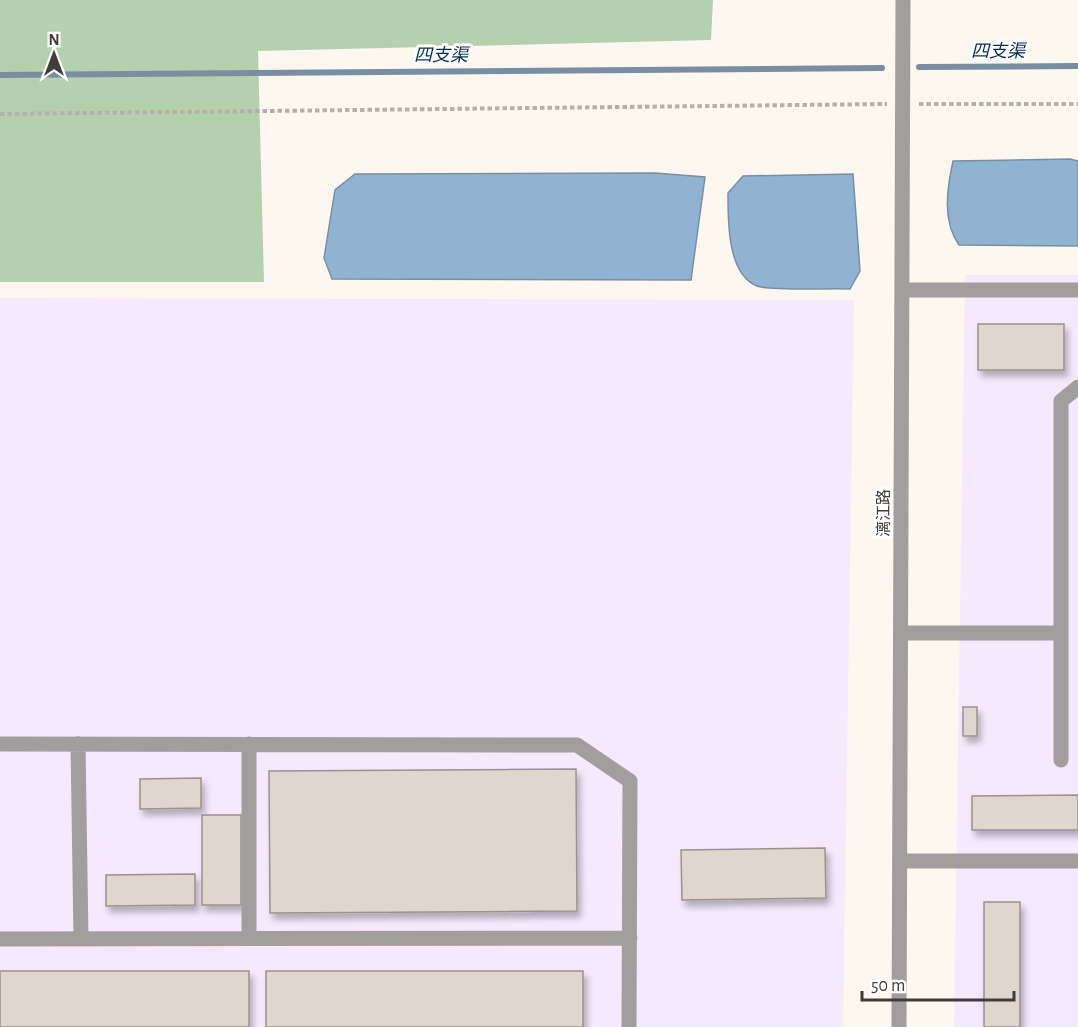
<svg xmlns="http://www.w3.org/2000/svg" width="1078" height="1027" font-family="'Alegreya Sans','Noto Sans SC',sans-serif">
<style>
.industrial{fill:#f5e9fd}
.forest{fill:#b4d1ae}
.water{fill:#90b3d1;stroke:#788fa3;stroke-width:1.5}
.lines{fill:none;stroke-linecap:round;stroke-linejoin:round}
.stream{stroke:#788fa3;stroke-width:6}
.building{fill:#dfd6ce;stroke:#9b938b;stroke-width:1.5;filter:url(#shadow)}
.path{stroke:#b6b0ab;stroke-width:4;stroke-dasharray:4.5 3;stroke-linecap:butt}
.minor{stroke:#a39e9e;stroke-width:15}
.labels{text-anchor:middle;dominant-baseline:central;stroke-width:6;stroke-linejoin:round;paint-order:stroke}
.street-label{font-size:16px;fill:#3f3c39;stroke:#fff}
.water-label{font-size:18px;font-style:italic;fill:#032f4d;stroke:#fff}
</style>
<defs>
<filter id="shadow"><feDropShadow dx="3.5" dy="6" stdDeviation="3" flood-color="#0004"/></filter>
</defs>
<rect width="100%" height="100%" fill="#fef7f0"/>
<path class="industrial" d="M965 275H1078V1027H954Z
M0 298 854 300 843 1027H0Z"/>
<path class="forest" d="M0 0H713L711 40 258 51 264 282H0Z"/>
<path class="water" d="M1070 159 1078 161V246L959 245C942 221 947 189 953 161Z
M655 173 705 177 691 280 332 279 324 258 335 190 355 174Z
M853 174 860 271 850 289C833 288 769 291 757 286 727 274 728 220 728 193L743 176Z"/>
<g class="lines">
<path class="stream" d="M919 67 1078 66
M0 75 882 68"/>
</g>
<path class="building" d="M978 324H1064V370H978Z
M963 707H977V736H963Z
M576 769 577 911 270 913 269 771Z
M201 778V808L140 809V779Z
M1078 795V830H972V796Z
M202 815H241V905H202Z
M825 848 826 898 682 900 681 850Z
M195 874V905L106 906V875Z
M984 902H1020V1027H984Z
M0 971H249V1027H0Z
M266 971H583V1027H266Z"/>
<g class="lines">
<path class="path" d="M919 104H1078
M0 114 887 104"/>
<path class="minor" d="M903 290H1078
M901 633H1061
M0 744 577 745 630 781 629 1027
M78 744 81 939
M1061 760V401L1078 387
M900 861H1078
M249 938V744
M0 939 630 938
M899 1027 903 0"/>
</g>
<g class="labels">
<g class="street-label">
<text transform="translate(884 513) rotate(-90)">漓江路</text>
</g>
<g class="water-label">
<text x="998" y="52">四支渠</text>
<text x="441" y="56">四支渠</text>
</g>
</g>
<g transform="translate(54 54)" stroke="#ffffff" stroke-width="4.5" paint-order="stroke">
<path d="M0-4.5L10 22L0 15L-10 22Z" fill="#3f3c39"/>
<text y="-9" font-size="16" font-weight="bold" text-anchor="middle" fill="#3f3c39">N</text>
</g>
<path d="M862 991v9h152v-9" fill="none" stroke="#3f3c39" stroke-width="3"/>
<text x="871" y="991" font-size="18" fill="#3f3c39" stroke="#ffffff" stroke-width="4.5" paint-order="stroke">50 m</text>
</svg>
